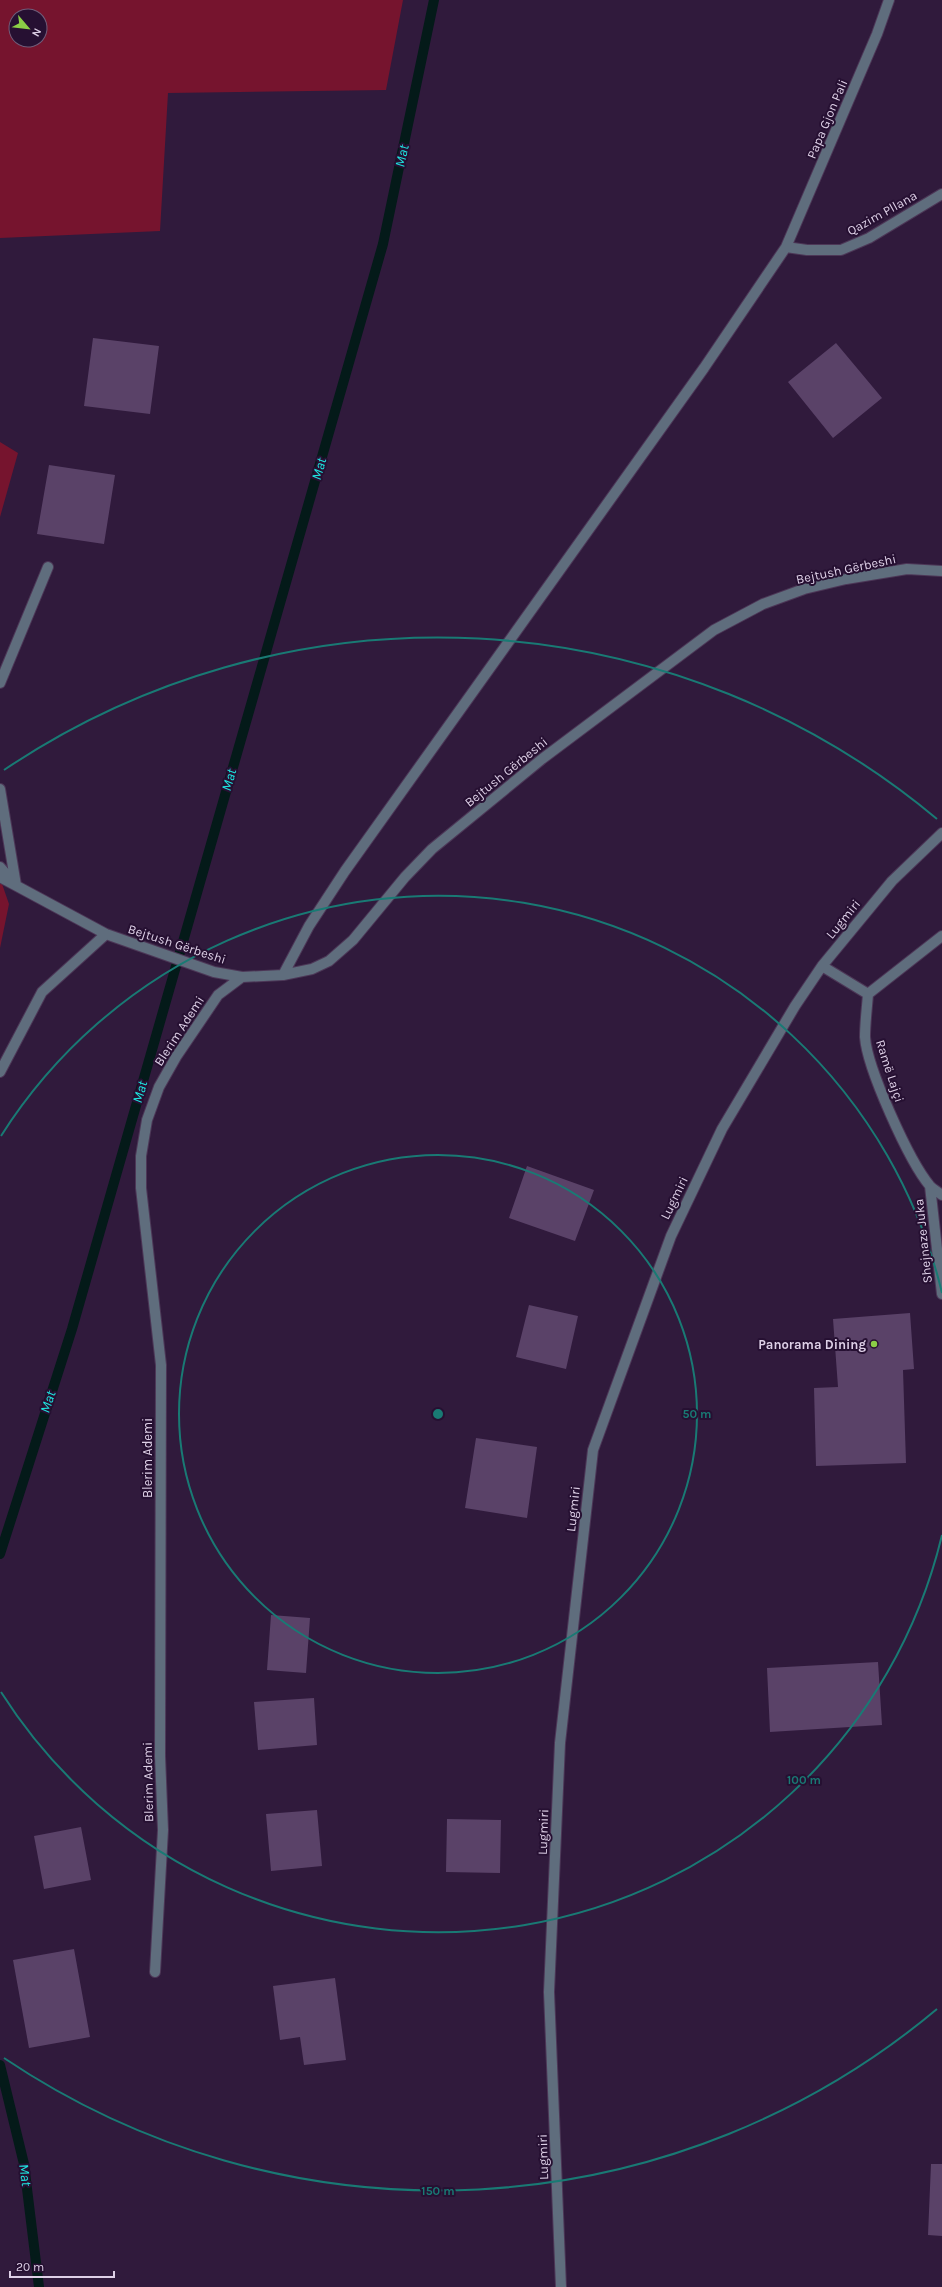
<svg xmlns="http://www.w3.org/2000/svg" width="942" height="2287" font-family="Karla,sans-serif">
<style>
.green{fill:#76142e;fill-rule:evenodd}
.lines{fill:none;stroke-linecap:round;stroke-linejoin:round}
.stream{stroke:#041a19;stroke-width:10}
.building{fill:#5a4268}
.minor-casing{stroke:#4c3757;stroke-width:12}
.minor{stroke:#5f6d7d;stroke-width:10}
.ring{fill:none;stroke:#197a74;stroke-width:2}
.poi-dot{fill:#8bce46;stroke:#261032;stroke-width:1.5}
.labels{text-anchor:middle;dominant-baseline:central;stroke-width:4;stroke-linejoin:round;paint-order:stroke}
.street-label{font-size:13px;fill:#ded0e7;stroke:#261032}
.poi-label{font-size:13px;font-weight:bold;fill:#ded0e7;stroke:#261032;text-anchor:end}
.water-label{font-size:14px;font-style:italic;fill:#1ee5e0;stroke:#261032}
.centre{fill:#197a74;stroke:#261032;stroke-width:2}
.ring-label{font-size:12px;text-anchor:middle;font-weight:bold;fill:#197a74;stroke:#261032;stroke-width:4;stroke-linejoin:round;paint-order:stroke}
</style>
<rect width="100%" height="100%" fill="#301a3c"/>
<path class="green" d="M0 0H403L386 90 168 93 160 231 0 238ZM16 16H40V40H16Z
M0 442 18 453 0 517Z
M0 878 9 904 0 948Z"/>
<g class="lines">
<path class="stream" d="M0 1554 72 1329 383 244 434 0
M0 2065 24 2164 39 2287"/>
</g>
<path class="building" d="M93 338 159 346 150 414 84 406Z
M836 343 882 398 833 438 788 382Z
M49 465 115 475 104 544 37 534Z
M527 1166 594 1190 575 1241 509 1218Z
M529 1305 578 1316 566 1369 516 1357Z
M910 1313 914 1369 903 1370 906 1463 816 1466 814 1388 838 1387 833 1319Z
M476 1438 537 1447 527 1518 465 1508Z
M271 1615 310 1618 306 1673 267 1670Z
M878 1662 882 1725 770 1732 767 1668Z
M314 1698 317 1745 258 1750 254 1702Z
M317 1810 322 1866 271 1871 266 1814Z
M447 1819 501 1820 500 1873 446 1872Z
M81 1827 91 1880 44 1889 34 1836Z
M74 1949 90 2037 29 2048 13 1960Z
M335 1978 346 2060 304 2065 300 2037 280 2040 273 1986Z
M931 2164H942V2236L928 2235Z"/>
<g class="lines">
<g class="minor-casing">
<path id="minor" d="M786 247 807 250H841L869 238 942 194
M0 683 48 567
M0 789 16 885
M0 867 13 882
M0 877 106 934 214 972 242 977 283 975 312 969 329 961 353 940 405 877 432 849 542 759 714 630 763 604 804 589 846 579 907 569 942 571
M822 966 868 994C867 1008 865 1023 865 1037 867 1068 909 1161 930 1186 933 1189 938 1192 942 1195
M283 975 309 926 345 871 704 368 786 247 877 34 889 0
M868 994 942 936
M0 1072 42 992 106 934
M930 1186 942 1294
M155 1972 163 1830 160 1756 161 1365 141 1188V1156L147 1120 159 1087 176 1057 218 995 242 977
M561 2287 549 1992 560 1743 593 1450 671 1236 722 1129 795 1006 822 966 892 881 942 833"/>
</g>
<use href="#minor" class="minor"/>
</g>
<g class="ring">
<circle cx="438" cy="1414" r="259"/>
<path d="M942 1535A518 518 0 0 1 1 1692M1 1136A518 518 0 0 1 942 1293"/>
<path d="M937 2009A777 777 0 0 1 4 2058M4 770A777 777 0 0 1 937 819"/>
</g>
<circle class="poi-dot" cx="874" cy="1344" r="4"/>
<g class="labels">
<g class="street-label">
<text transform="translate(827 119) rotate(-67)">Papa Gjon Pali</text>
<text transform="translate(882 213) rotate(-29)">Qazim Pllana</text>
<text transform="translate(846 569) rotate(-12)">Bejtush Gërbeshi</text>
<text transform="translate(506 772) rotate(-39)">Bejtush Gërbeshi</text>
<text transform="translate(843 919) rotate(-51)">Lugmiri</text>
<text transform="translate(177 944) rotate(18)">Bejtush Gërbeshi</text>
<text transform="translate(179 1031) rotate(-57)">Blerim Ademi</text>
<text transform="translate(890 1071) rotate(72)">Ramë Lajçi</text>
<text transform="translate(674 1198) rotate(-64)">Lugmiri</text>
<text transform="translate(923 1241) rotate(-96)">Shejnaze Juka</text>
<text transform="translate(147 1458) rotate(-90)">Blerim Ademi</text>
<text transform="translate(573 1509) rotate(-84)">Lugmiri</text>
<text transform="translate(148 1782) rotate(-91)">Blerim Ademi</text>
<text transform="translate(543 1832) rotate(-88)">Lugmiri</text>
<text transform="translate(543 2157) rotate(-92)">Lugmiri</text>
</g>
<g class="poi-label">
<text x="866" y="1344">Panorama Dining</text>
</g>
<g class="water-label">
<text transform="translate(402 156) rotate(-78)">Mat</text>
<text transform="translate(319 469) rotate(-74)">Mat</text>
<text transform="translate(229 780) rotate(-74)">Mat</text>
<text transform="translate(140 1092) rotate(-74)">Mat</text>
<text transform="translate(48 1402) rotate(-72)">Mat</text>
<text transform="translate(25 2175) rotate(82)">Mat</text>
</g>
</g>
<circle cx="438" cy="1414" r="6" class="centre"/>
<g class="ring-label">
<text x="697" y="1418">50 m</text>
<text x="804" y="1784">100 m</text>
<text x="438" y="2195">150 m</text>
</g>
<g transform="translate(28 28) rotate(118)"><circle r="19" fill="#261032" stroke="#705d7a"/>
<path d="M0-3L7 15L0 10L-7 15Z" fill="#8bce46"/>
<text y="-6" font-size="11" font-weight="bold" text-anchor="middle" fill="#ded0e7">N</text>
</g>
<path d="M10 2271v6h104v-6" fill="none" stroke="#ded0e7" stroke-width="2"/>
<text x="16" y="2271" font-size="12" fill="#ded0e7" stroke="#261032" stroke-width="3" paint-order="stroke">20 m</text>
</svg>
